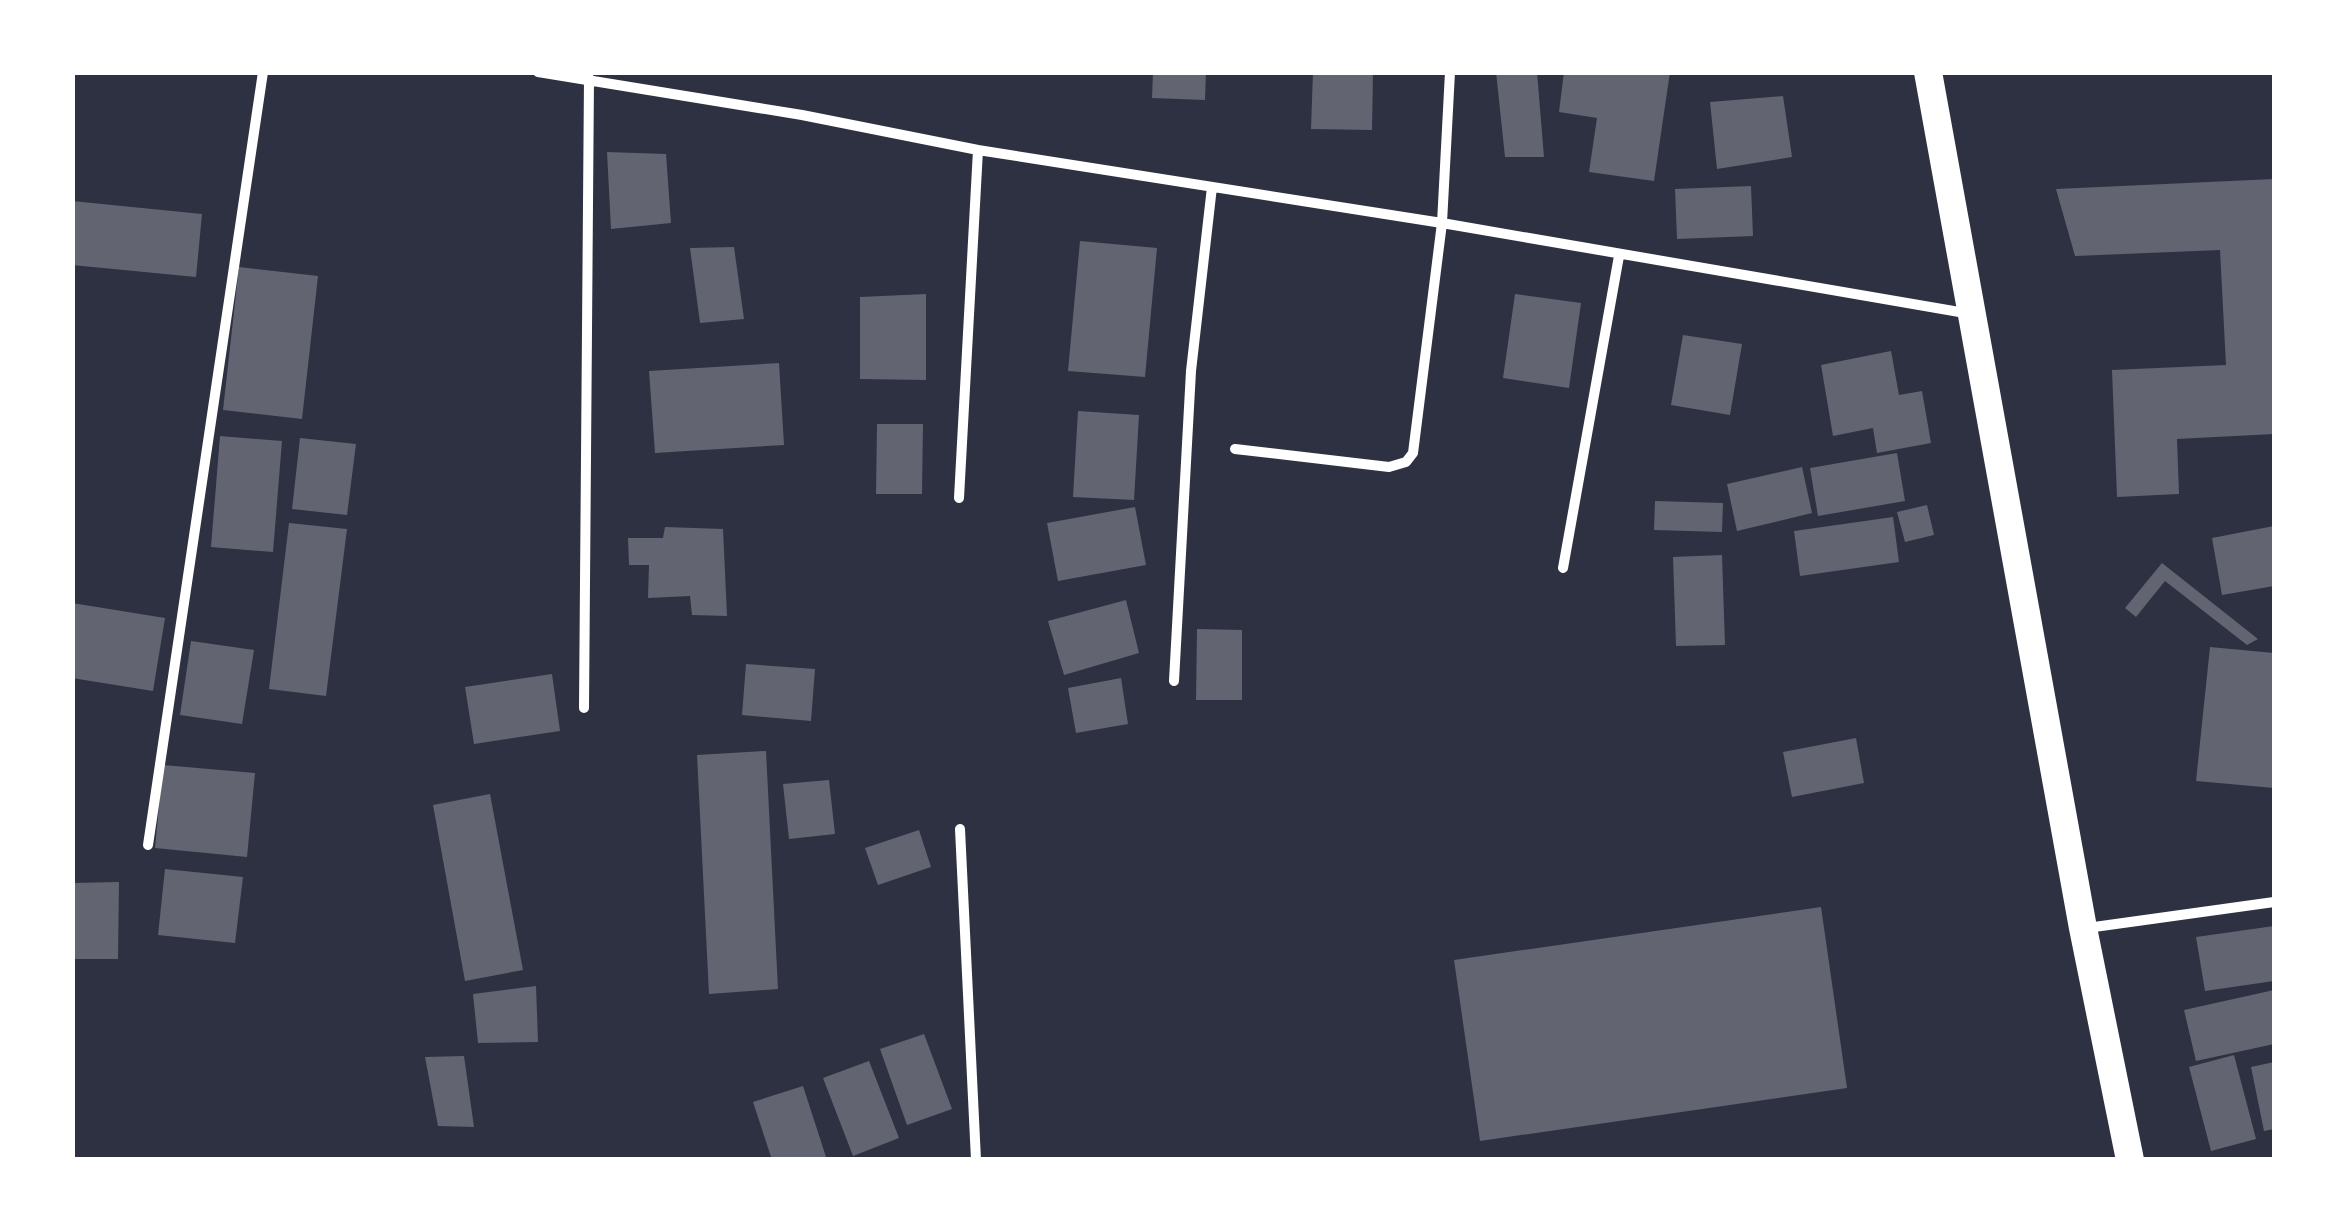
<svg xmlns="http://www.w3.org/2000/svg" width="2347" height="1232" font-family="'Fira Sans Condensed',sans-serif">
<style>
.building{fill:#626471}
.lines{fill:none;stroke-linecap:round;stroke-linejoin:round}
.minor{stroke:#fff;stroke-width:10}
.trunk{stroke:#fff;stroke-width:28}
</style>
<rect width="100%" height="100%" fill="#2d3142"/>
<path class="building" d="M1153 72H1206L1205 100 1152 98Z
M1313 72H1373L1372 130 1311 129Z
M1496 72H1537L1544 157H1505Z
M1564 72H1670L1654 181 1589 172 1597 118 1559 112Z
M1783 96 1792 157 1717 169 1710 102Z
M607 152 666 154 671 223 611 229Z
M2274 179V434L2177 439 2179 494 2117 497 2112 370 2226 365 2220 250 2075 256 2056 189Z
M1751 186 1753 236 1677 239 1675 189Z
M72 201 202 214 196 277 72 265Z
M1080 241 1157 248 1145 377 1068 371Z
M734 247 744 319 700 323 690 248Z
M239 267 318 276 302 419 223 410Z
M926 294V380L860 379V297Z
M1515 294 1581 303 1569 388 1503 378Z
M1683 335 1742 344 1730 415 1671 405Z
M1891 351 1899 395 1922 391 1931 443 1877 453 1873 428 1833 436 1821 365Z
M779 363 784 445 655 453 649 371Z
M1078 411 1139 415 1134 500 1073 497Z
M877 424H923L922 494H876Z
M220 436 282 441 273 552 211 547Z
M300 438 356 444 347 515 292 509Z
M1897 453 1905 501 1818 516 1810 468Z
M1802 467 1812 513 1737 531 1727 484Z
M1655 501 1723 503 1722 532 1654 530Z
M1927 505 1934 535 1905 542 1897 512Z
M1135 507 1146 565 1058 581 1047 523Z
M1893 517 1899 562 1800 576 1794 531Z
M289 523 347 529 326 696 269 689Z
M2274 526V586L2222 595 2212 538Z
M665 527 723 529 727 616 692 615 690 596 648 598 649 565H629L628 538H663Z
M1722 555 1725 645 1676 646 1673 557Z
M2162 563 2258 639 2247 645 2165 581 2136 617 2125 608Z
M1126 600 1139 653 1064 675 1048 621Z
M72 603 165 618 153 691 72 678Z
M1197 629 1242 630V700H1196Z
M191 641 254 650 242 724 180 715Z
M2210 647 2274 653V788L2196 781Z
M746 664 815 669 811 721 742 715Z
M552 674 560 731 474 744 465 687Z
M1121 678 1128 724 1076 733 1068 688Z
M1856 738 1864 783 1792 797 1783 752Z
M766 751 778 989 709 994 697 755Z
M163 765 255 773 247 857 155 848Z
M829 780 835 834 789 839 783 784Z
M490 794 523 970 465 981 433 805Z
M919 830 931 867 878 885 865 848Z
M165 869 243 877 235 943 158 935Z
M119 882 118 959H72V883Z
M1821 907 1847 1088 1480 1141 1454 960Z
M2274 926V981L2205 991 2196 937Z
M536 986 538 1042 478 1043 473 994Z
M2274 990V1044L2196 1061 2184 1010Z
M924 1034 952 1109 907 1125 880 1049Z
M2234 1055 2256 1139 2211 1151 2189 1067Z
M464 1056 474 1127 438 1126 425 1057Z
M869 1061 899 1138 853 1156 823 1078Z
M2274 1062V1129L2264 1131 2251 1067Z
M803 1086 827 1160H772L753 1102Z"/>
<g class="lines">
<path class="minor" d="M538 72 802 115 978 150 1442 223 1971 314
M1235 449 1389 467 1406 462 1413 453 1442 223 1450 72
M959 498 978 150
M1563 568 1619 256
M1174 681 1191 371 1212 187
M584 708 589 78
M960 829 976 1160
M148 845 263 72
M2087 928 2274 902"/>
<path class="trunk" d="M1928 72 2083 928 2130 1160"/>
</g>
<rect width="2347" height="1232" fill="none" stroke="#ffffff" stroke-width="150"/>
</svg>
